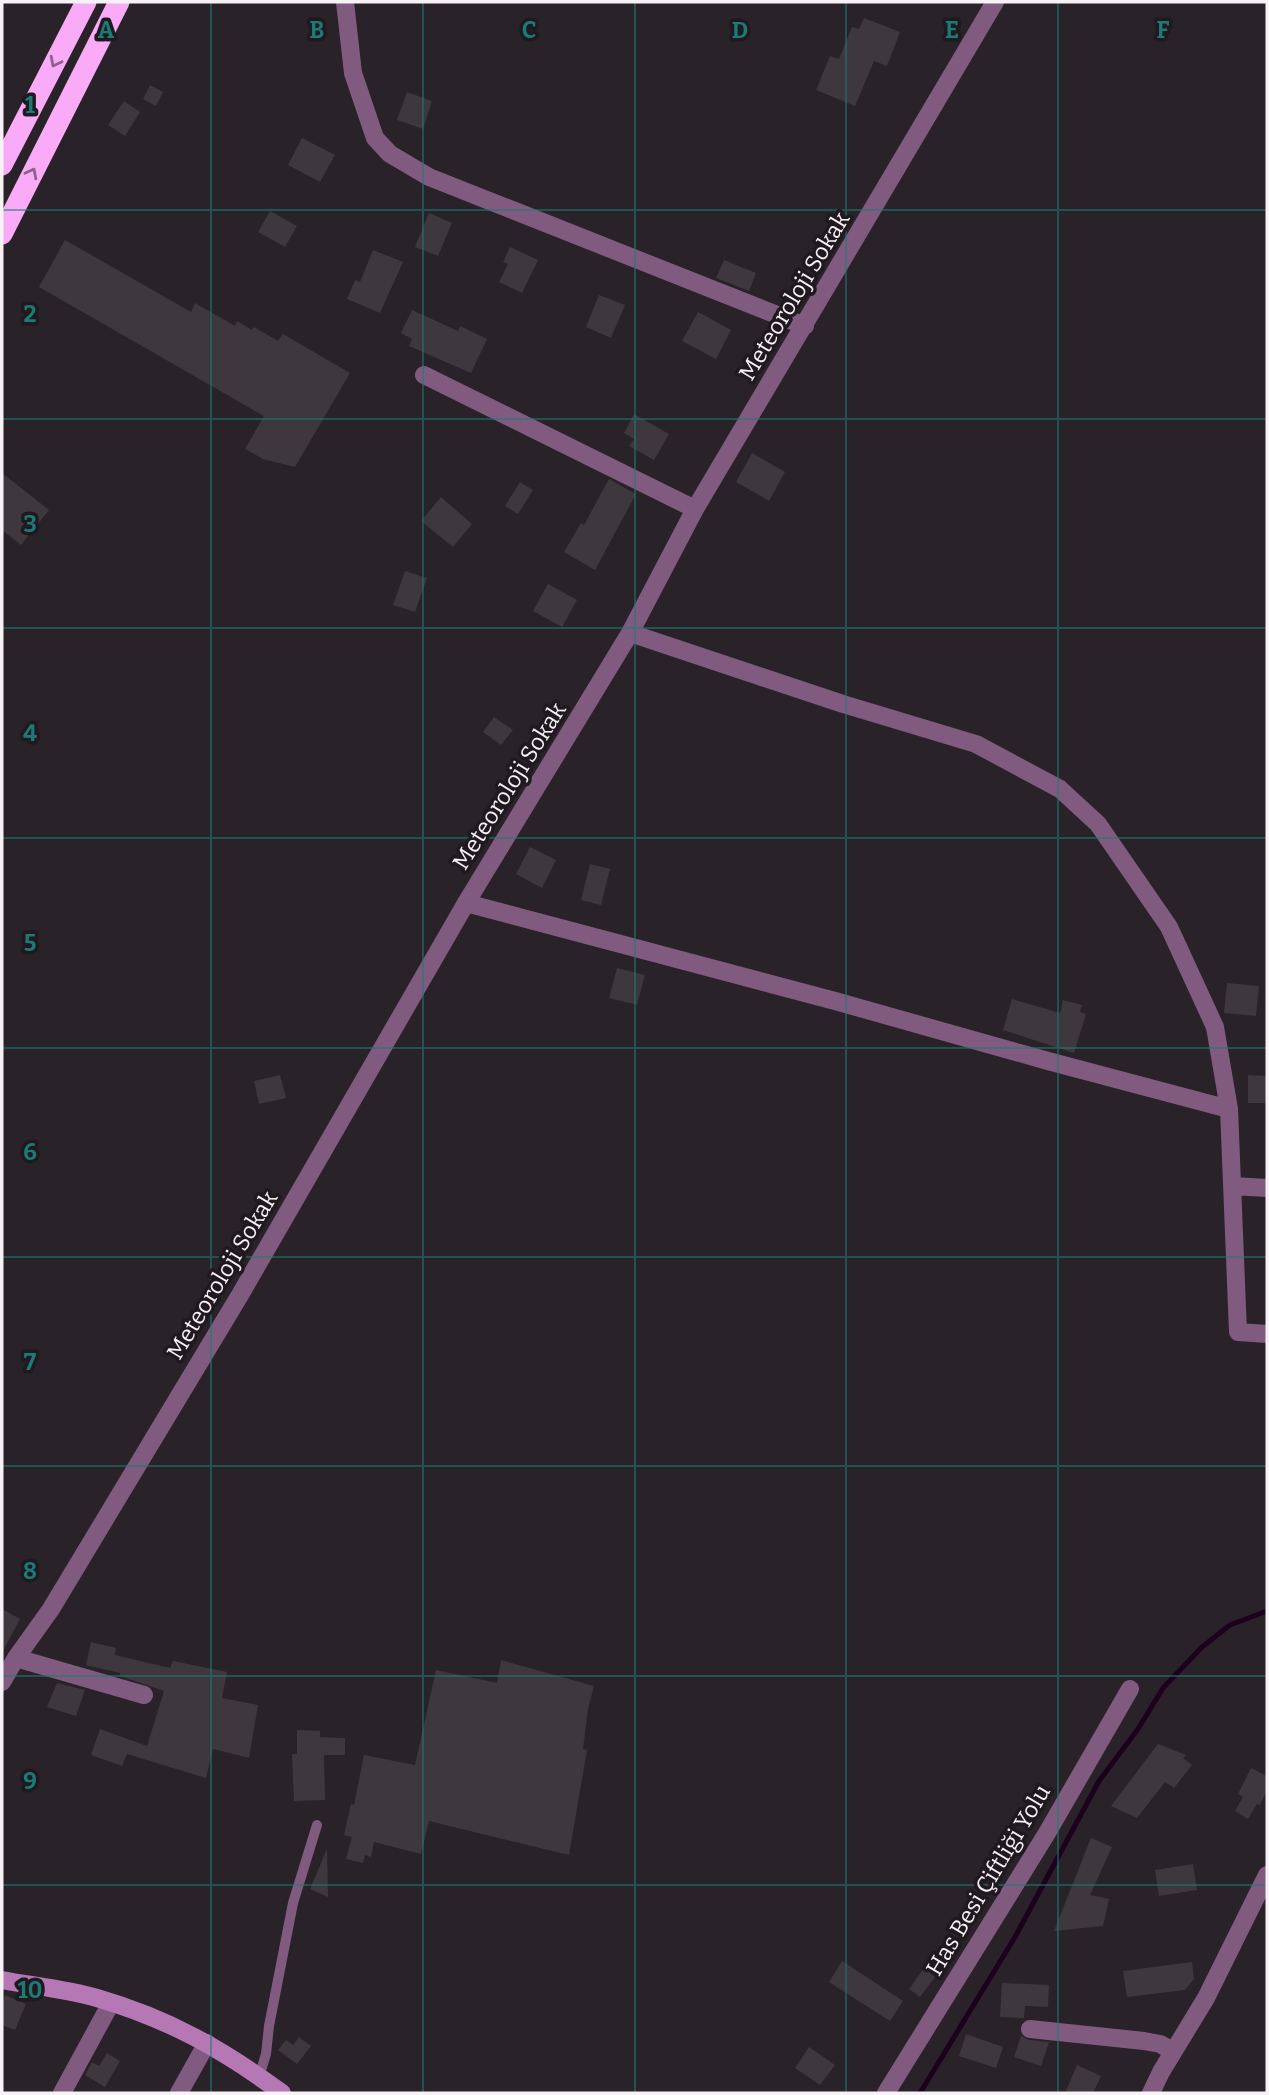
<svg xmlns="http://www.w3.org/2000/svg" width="1269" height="2095" font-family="Bitter,serif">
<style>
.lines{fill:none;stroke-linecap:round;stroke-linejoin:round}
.stream{stroke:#1d001e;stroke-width:5}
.building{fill:#3f373e}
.lane{stroke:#815a80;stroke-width:10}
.street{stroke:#815a80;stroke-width:18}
.secondary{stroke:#b677b5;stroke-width:18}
.highway{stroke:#faabf8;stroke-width:21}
.oneway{stroke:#8d628c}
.grid{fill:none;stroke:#1b7c75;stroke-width:2;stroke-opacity:0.55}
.labels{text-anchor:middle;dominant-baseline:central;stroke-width:7;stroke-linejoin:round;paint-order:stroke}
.street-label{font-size:23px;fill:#f7f2f6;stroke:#20191f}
.grid-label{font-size:23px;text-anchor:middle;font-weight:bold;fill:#1b7c75;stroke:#20191f;stroke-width:7;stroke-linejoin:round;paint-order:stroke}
</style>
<rect width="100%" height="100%" fill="#292229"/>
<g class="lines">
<path class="stream" d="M920 2093 1015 1937 1099 1781 1138 1729 1163 1688 1202 1647 1230 1625 1267 1611"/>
</g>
<path class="building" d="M864 18 900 32 887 66 874 61 855 106 816 90 830 56 839 59 852 27 859 29Z
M150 85 163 92 156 106 143 99Z
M407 92 432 101 423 129 397 120Z
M124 101 140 112 125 136 108 125Z
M302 138 335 155 320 182 288 165Z
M270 211 297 226 285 247 258 232Z
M429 213 452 223 438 256 415 247Z
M65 240 191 312 195 303 235 326 237 321 252 330 254 327 278 341 283 334 350 373 295 467 263 459 245 449 264 416 39 287Z
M510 247 538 260 522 293 499 282 508 264 503 262Z
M373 250 403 262 380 313 347 299 355 280 360 282Z
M724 260 756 273 749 291 716 278Z
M599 295 625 305 611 338 586 327Z
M412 310 458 331 460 326 487 339 471 373 409 346 412 339 401 333Z
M698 312 731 330 716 359 682 341Z
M634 414 669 434 654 460 629 446 634 439 624 433Z
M752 453 785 472 769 501 736 482Z
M2 473 49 510 21 545 2 530Z
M609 479 636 494 595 570 564 552 581 523 584 525Z
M520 482 533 490 518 514 505 506Z
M441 497 472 524 453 547 421 521Z
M405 571 427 578 415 612 393 605Z
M548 584 577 600 562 627 533 611Z
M494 717 513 730 501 745 483 732Z
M530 847 556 860 542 888 516 874Z
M590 864 610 869 601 905 581 900Z
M617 968 645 975 637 1005 609 998Z
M1227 983 1259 986 1256 1016 1224 1013Z
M1012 999 1060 1013 1063 1000 1082 1005 1080 1012 1086 1014 1074 1053 1003 1030Z
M280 1075 286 1098 259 1104 254 1081Z
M1248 1075 1267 1076V1103H1248Z
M2 1609 20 1619 2 1653Z
M91 1642 116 1648 115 1655 170 1668 173 1661 227 1672 222 1698 258 1705 249 1758 213 1749 206 1778 127 1754 122 1766 91 1755 100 1729 147 1746 164 1691 120 1676V1673L86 1665Z
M501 1660 594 1686 588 1709 583 1749 587 1750 569 1855 429 1821 421 1854 374 1842 371 1857 365 1855 363 1863 346 1859 352 1837 344 1835 351 1804 354 1805 364 1755 415 1765 436 1670 497 1683Z
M57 1683 85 1690 76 1716 47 1707Z
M297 1730 320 1731V1737L345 1738V1755H324L325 1800 294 1801 292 1754H297Z
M1158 1744 1186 1755 1183 1758 1192 1765 1174 1788 1165 1782 1137 1818 1111 1806Z
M1251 1768 1267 1776V1790L1260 1805 1257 1804 1248 1819 1235 1811 1243 1797 1238 1794Z
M1091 1838 1112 1847 1090 1895 1109 1899 1103 1926 1054 1931Z
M327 1849 328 1897 310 1889Z
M1193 1864 1197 1890 1159 1896 1155 1870Z
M842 1961 903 2001 890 2021 829 1982Z
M1192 1962 1194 1979 1185 1990 1127 1997 1123 1971Z
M924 1968 935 1977 920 1997 909 1989Z
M1002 1983 1049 1985 1048 2007 1025 2006 1024 2018 1000 2017Z
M5 1995 26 2004 15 2030 2 2025V2003Z
M966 2034 1003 2047 996 2068 959 2056Z
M1021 2036 1029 2040 1049 2042 1041 2066 1014 2057Z
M299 2037 311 2046 297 2064 278 2050 286 2040 293 2045Z
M809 2047 835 2065 820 2085 795 2068Z
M107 2053 120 2061 105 2087 85 2075 92 2062 99 2066Z
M1077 2065 1101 2076 1093 2093H1065Z"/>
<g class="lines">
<path class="lane" d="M259 2077 266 2054 269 2026 293 1903 317 1825"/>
<path class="street" d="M345 2 353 73 375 138 390 154 429 177 805 326
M424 375 695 509
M630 633 843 704 976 744 1060 789 1098 824 1169 927 1215 1027 1229 1109 1238 1332 1267 1334
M466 903 835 1001 1048 1061 1229 1109
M1233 1186 1267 1188
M16 1658 144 1695
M2 1682 16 1658 51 1609 240 1295 466 903 630 633 695 509 995 2
M1030 2029 1144 2041 1160 2044 1173 2051
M62 2093 111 2003
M179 2093 207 2043
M886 2093 1047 1833 1130 1689
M1151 2093 1161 2072 1206 1998 1267 1875"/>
<path class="secondary" d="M2 1980C33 1986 66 1989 97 1998 169 2019 222 2049 282 2093"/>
<path class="highway" d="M2 165 86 2
M2 234 119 2"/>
</g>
<defs><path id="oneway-chevron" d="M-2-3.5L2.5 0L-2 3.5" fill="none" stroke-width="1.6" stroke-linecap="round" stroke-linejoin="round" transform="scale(1.75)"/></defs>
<g class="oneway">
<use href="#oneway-chevron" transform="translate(55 62) rotate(117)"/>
<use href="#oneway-chevron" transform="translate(32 173) rotate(-63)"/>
</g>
<path class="grid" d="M211 2V2093M423 2V2093M635 2V2093M846 2V2093M1058 2V2093M2 210H1267M2 419H1267M2 628H1267M2 838H1267M2 1048H1267M2 1257H1267M2 1466H1267M2 1676H1267M2 1885H1267"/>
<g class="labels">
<g class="street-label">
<text transform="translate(794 296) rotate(-59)">Meteoroloji Sokak</text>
<text transform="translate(509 786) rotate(-58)">Meteoroloji Sokak</text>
<text transform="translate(222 1275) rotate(-59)">Meteoroloji Sokak</text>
<text transform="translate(988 1880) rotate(-59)">Has Besi Çiftliği Yolu</text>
</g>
</g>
<g class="grid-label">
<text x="106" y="38">A</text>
<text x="317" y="38">B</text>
<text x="529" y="38">C</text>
<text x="740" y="38">D</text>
<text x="952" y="38">E</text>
<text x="1163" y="38">F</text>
<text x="30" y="113">1</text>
<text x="30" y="322">2</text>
<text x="30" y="532">3</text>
<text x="30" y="741">4</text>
<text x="30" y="951">5</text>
<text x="30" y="1160">6</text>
<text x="30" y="1370">7</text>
<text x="30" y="1579">8</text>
<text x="30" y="1789">9</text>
<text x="30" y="1998">10</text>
</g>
<rect width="1269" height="2095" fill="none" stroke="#f7f2f6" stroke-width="7"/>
</svg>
